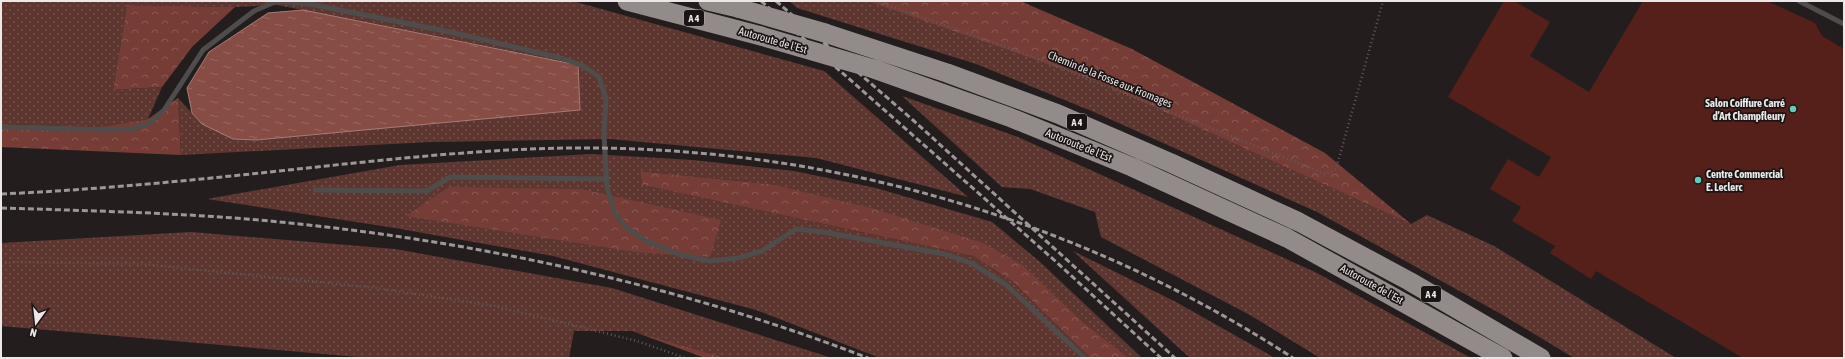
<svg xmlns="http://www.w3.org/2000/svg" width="1845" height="359" font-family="'Asap Condensed',sans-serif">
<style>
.grass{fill:url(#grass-dots)}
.forest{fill:url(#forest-crowns)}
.water{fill:url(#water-ripples);stroke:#a57c76}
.building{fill:#55201a}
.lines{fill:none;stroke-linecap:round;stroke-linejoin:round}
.path{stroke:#5f5b5a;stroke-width:2.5;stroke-dasharray:1 3;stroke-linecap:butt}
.service{stroke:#4f4d4c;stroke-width:5}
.motorway{stroke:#928b8a;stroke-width:19}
.rail{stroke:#9c9897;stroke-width:3;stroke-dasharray:6 3;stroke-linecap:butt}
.motorway-bridge{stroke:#928b8a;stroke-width:19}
.poi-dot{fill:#5eceb8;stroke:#1a1514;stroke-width:1.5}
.labels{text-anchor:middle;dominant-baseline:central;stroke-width:3.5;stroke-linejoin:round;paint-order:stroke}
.shield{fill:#1a1514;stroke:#aca9a8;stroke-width:1}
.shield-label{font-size:10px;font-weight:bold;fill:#ebe8e7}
.street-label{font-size:11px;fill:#ebe8e7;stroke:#1a1514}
.poi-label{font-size:11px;font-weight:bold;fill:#ebe8e7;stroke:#1a1514;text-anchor:end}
</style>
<defs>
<pattern id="grass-dots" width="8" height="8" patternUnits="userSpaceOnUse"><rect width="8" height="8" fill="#5d3630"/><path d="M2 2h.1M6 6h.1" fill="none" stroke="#74534e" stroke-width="1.8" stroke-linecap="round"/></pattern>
<pattern id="forest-crowns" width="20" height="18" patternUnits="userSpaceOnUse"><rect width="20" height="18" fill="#763d36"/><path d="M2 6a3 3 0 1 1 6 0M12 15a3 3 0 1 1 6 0" fill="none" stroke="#8a5953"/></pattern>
<pattern id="water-ripples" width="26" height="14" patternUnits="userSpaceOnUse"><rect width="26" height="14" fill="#874d45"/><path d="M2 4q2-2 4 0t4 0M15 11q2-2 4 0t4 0" fill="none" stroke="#986760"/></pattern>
</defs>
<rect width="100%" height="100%" fill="#231e1d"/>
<path class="grass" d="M1 1 576 2 824 71 968 197 816 158 610 139 430 142 181 155 178 98 202 124 577 64 277 5 235 7 127 5 113 90 162 87 148 119 100 127 1 124Z
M789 1H866L1096 81 1411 224 1427 215 1494 246 1676 358H1574L1501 314 1317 212 1094 112 976 64 797 8Z
M902 96 1018 137 1317 273 1471 358H1320L1250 315 1101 237 1095 212 1030 189 1002 187Z
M591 154 693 160 794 171 876 188 992 222 1039 261 1142 358H1129L1083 322 1024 266 770 184 640 171 642 185 973 256 1012 281 1090 358H880L756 310 553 256 395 228 207 199 400 165Z
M191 232 395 249 612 288 832 358H726L632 331H574L569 358H370L1 326V243Z
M1073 251 1176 302 1275 358H1190Z"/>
<path class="forest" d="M866 1H1020L1132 49 1325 153 1411 224 1096 81Z
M127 5 235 7 192 47 162 87 113 90Z
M178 98 181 155 1 147V124L100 127 148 119Z
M640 171 770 184 871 208 983 243 1024 266 1083 322 1129 358H1090L1012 281 973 256 642 185Z
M449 187 581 189 721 220 710 257 636 252 406 216Z
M632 331 726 358H705Z"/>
<path class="water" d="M303 10 578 65 580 110 256 140 233 139 202 124 192 113 187 88 209 52 268 13Z"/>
<path class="building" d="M1504 1H1514L1550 22 1530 56 1589 92 1643 1H1767L1815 23 1822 36 1844 49V358H1743L1596 271 1591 279 1550 253 1555 246 1512 221 1521 207 1490 189 1508 159 1539 177 1551 157 1448 97Z"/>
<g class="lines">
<path class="path" d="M876 1 1015 50 1326 174 1336 169 1383 1
M1 264 13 262 142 264 376 288 495 306 637 341 685 358"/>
<path class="service" d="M1799 1 1844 24
M1 127 110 130 133 129 150 123 164 110 203 50 254 11 277 1 310 4 455 33 561 58 583 66 599 77 606 99 604 135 607 188 615 213 626 227 646 241 678 254 709 261 739 258 762 251 796 229 823 232 944 254 971 263 1005 284 1085 358
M315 190 427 191 450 177 606 179"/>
<path class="motorway" d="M627 1 761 36
M708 1 738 8
M825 33 947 73 1058 114 1171 163 1299 222 1409 281 1541 358
M874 69 1009 117 1132 167 1287 238 1503 358"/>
<path class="rail" d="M761 1 1053 259 1161 358
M776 1 914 121 1175 358
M1 194C113 189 224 177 335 165 413 157 491 149 569 148 825 145 1078 218 1293 358
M1 208C97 211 194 213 290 223 486 243 684 287 868 358"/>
<path class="motorway-bridge" d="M738 8 825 33
M761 36 874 69"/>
</g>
<g class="poi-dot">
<circle cx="1793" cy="109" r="4"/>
<circle cx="1698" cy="180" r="4"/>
</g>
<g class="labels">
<g class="shield">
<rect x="684" y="10" width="20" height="16" rx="3"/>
<rect x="1067" y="114" width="20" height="16" rx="3"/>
<rect x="1421" y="286" width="20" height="16" rx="3"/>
</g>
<g class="shield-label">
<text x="694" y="18">A 4</text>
<text x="1077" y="122">A 4</text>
<text x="1431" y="294">A 4</text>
</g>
<g class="street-label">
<text transform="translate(773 40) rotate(16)">Autoroute de l’Est</text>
<text transform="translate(1110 79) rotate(22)">Chemin de la Fosse aux Fromages</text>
<text transform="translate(1079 145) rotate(22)">Autoroute de l’Est</text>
<text transform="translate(1372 284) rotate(29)">Autoroute de l’Est</text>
</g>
<g class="poi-label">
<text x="1785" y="103">Salon Coiffure Carré<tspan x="1785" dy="13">d’Art Champfleury</tspan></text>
<text x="1706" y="174" text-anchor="start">Centre Commercial<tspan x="1706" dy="13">E. Leclerc</tspan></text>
</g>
</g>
<rect width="1845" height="359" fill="none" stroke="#ebe8e7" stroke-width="4"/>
<g transform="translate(36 323) rotate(195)" stroke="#1a1514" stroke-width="3" paint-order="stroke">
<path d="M0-3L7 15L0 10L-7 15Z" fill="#ebe8e7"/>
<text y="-6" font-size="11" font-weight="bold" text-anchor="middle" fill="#ebe8e7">N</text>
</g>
</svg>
